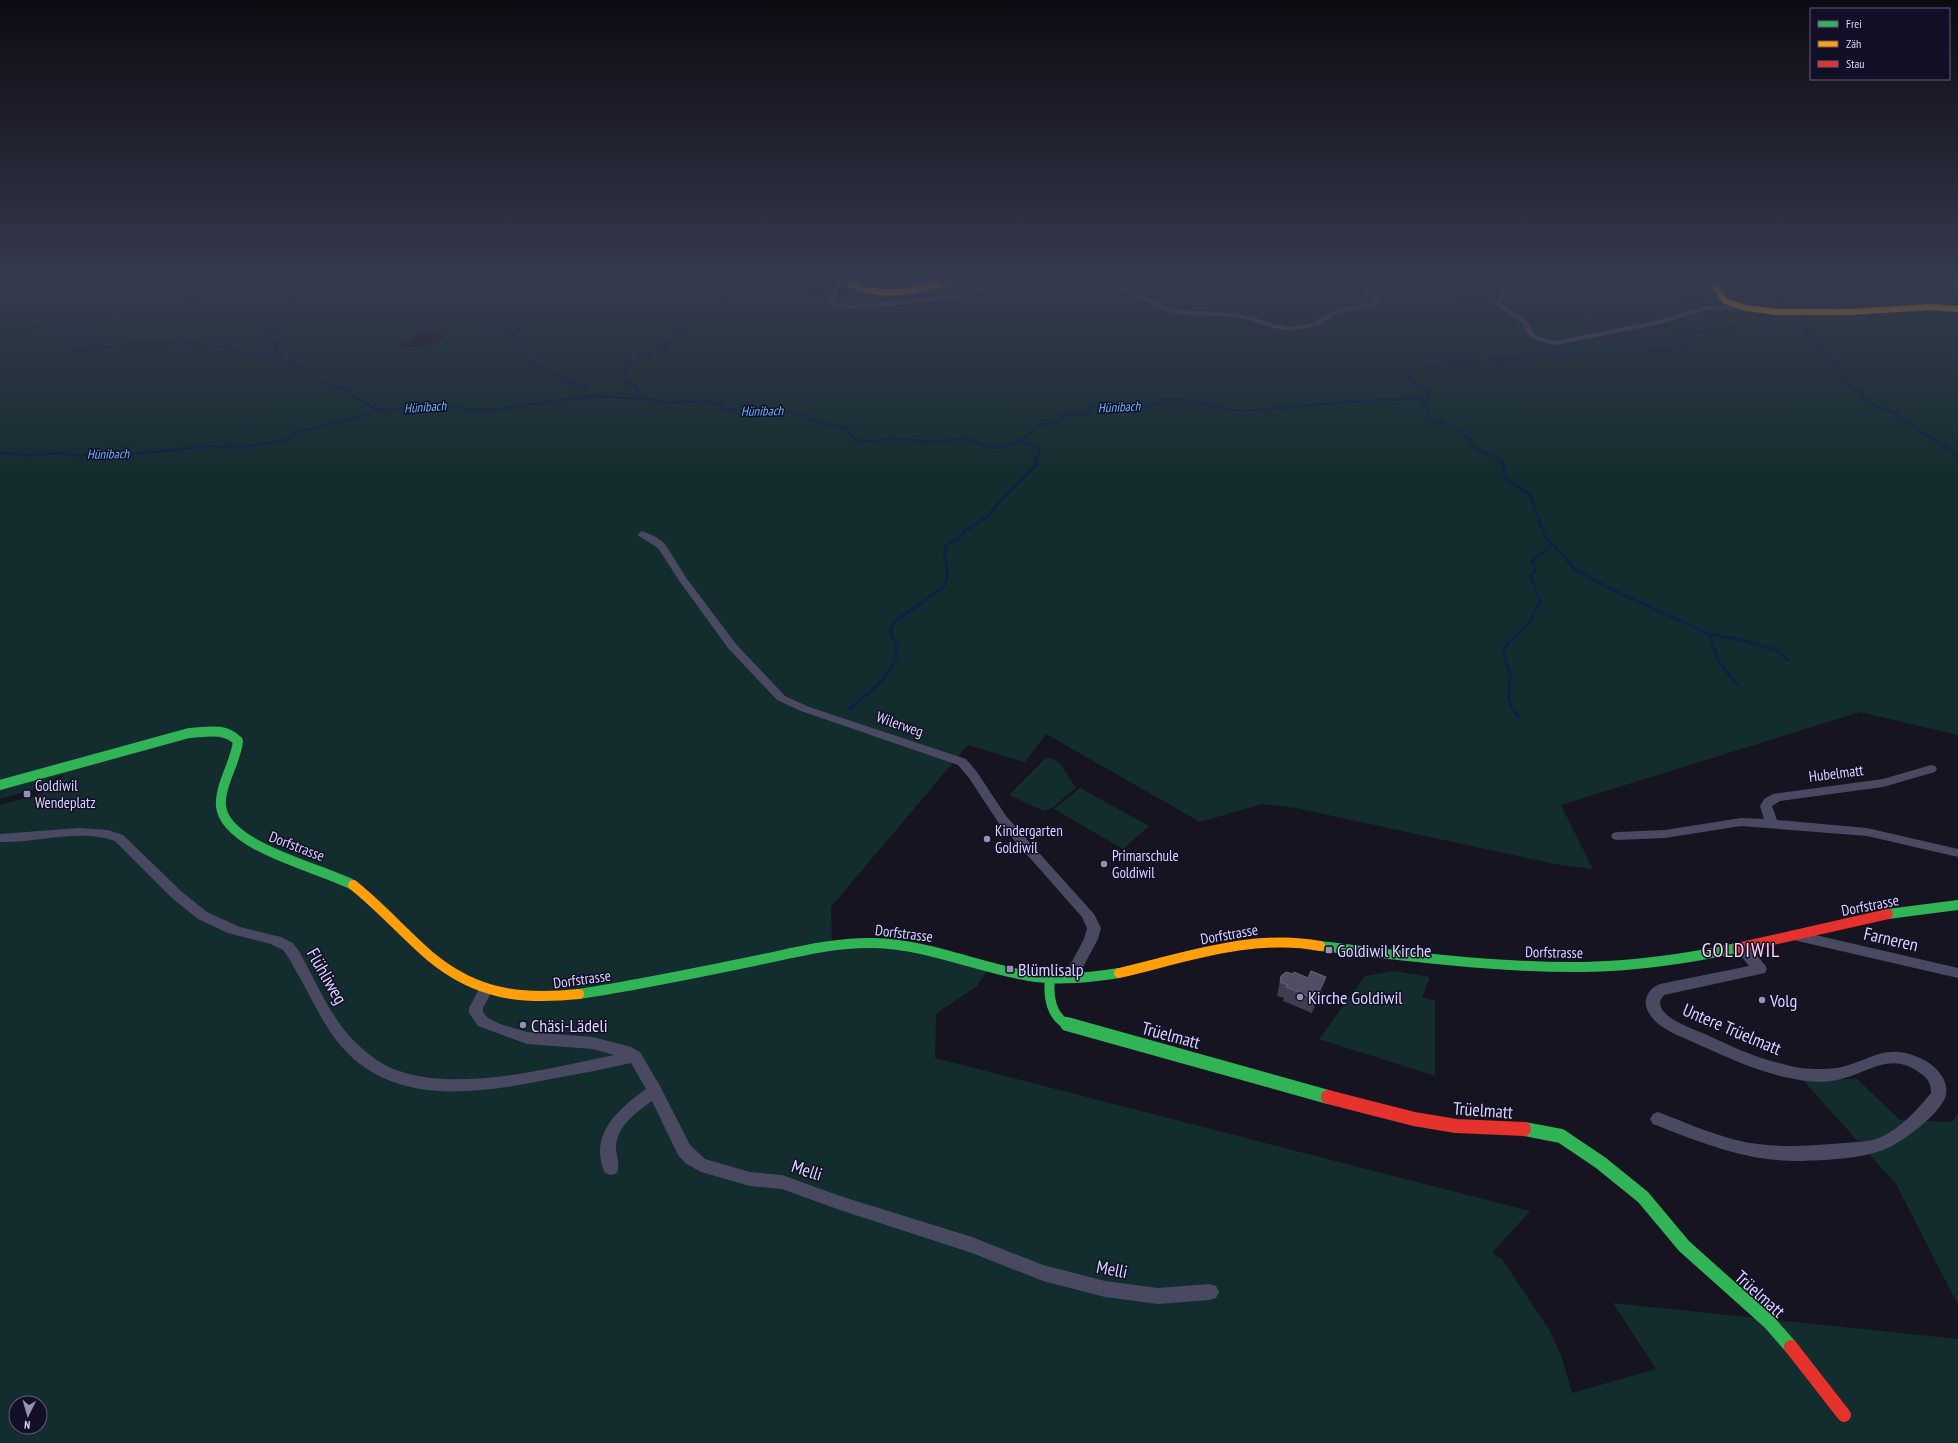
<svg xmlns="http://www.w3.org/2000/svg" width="1958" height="1443" font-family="'PT Sans Narrow',sans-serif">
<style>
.green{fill:#132c2d;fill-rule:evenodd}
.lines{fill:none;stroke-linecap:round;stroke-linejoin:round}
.stream-far2{stroke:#0d2144;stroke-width:2.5}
.stream-far1{stroke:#0d2144;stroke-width:3}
.stream{stroke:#0d2144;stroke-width:4}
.street{fill:#4a4962;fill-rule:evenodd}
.fast-far2{stroke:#30b455;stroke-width:6}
.fast-far1{stroke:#30b455;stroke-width:10}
.fast{stroke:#30b455;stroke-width:14}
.slow-far1{stroke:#ff9f0a;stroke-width:6}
.slow{stroke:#ff9f0a;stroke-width:10}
.jam-far1{stroke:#e5322d;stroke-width:10}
.jam{stroke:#e5322d;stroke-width:14}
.wall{fill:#403d50}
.shaded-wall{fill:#282635}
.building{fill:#504e63;stroke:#66637b}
.poi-dot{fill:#9591b1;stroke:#130f26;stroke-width:1.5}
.labels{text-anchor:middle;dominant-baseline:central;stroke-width:3;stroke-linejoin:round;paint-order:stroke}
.far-water-label{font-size:13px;font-style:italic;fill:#62b6ff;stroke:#130f26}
.street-label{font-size:15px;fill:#d9d4ff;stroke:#130f26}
.poi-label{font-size:15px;fill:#d9d4ff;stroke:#130f26;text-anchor:start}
.near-street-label{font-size:18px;fill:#d9d4ff;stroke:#130f26}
.near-poi-label{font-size:18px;fill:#d9d4ff;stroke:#130f26;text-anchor:start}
.near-quarter-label{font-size:20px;letter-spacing:1px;fill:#ffd6f0;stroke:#130f26}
</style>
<rect width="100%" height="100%" fill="#161421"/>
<path class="green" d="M0 281H796L812 295 852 294 886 281H1958V735L1860 712 1561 805 1593 869 1560 865 1296 808 1262 804 1200 822 1046 734 1025 762 968 745 831 907 832 945 858 943 990 967 977 986 936 1014 935 1058 1530 1211 1492 1253 1502 1259 1550 1331 1562 1358 1572 1393 1656 1369 1613 1303 1958 1339V1443H0V805L43 793 64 776H59L43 787 0 799ZM421 332 446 335C434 345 417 350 401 346ZM16 1403H40V1427H16Z
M1047 757 1059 762 1076 788 1052 808 1044 811 1009 795Z
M1080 788 1149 826 1123 849 1054 809Z
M1394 971 1430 977 1422 997 1435 1001V1076L1319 1039 1365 976Z
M1802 1079H1857L1900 1120 1952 1122 1958 1113V1305L1896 1184Z"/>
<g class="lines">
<path class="stream-far2" d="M365 281 407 289 432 290
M1645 281C1668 292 1693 301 1719 299
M1838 281 1854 288
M1744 285 1781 298
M462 289 470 288 475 291 477 301 484 309V321L509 327 508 331 514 334 513 336 516 340 514 343 518 346 517 351 524 353 523 355 533 365 589 389
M1447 294 1492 299
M1500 301 1556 307 1584 315 1650 323
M1799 317 1803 321 1802 327 1808 335 1806 337 1818 345
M1656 324 1692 332
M285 325C290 319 290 314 293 307L286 303 295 293 312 286
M0 331 93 321 257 281
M273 332 264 338 277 344 276 354 286 362 295 364 330 386 349 390 353 396 376 410
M67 352 130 344H157L181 341 232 349 258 356 276 354
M1827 353C1839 373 1854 393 1875 405 1884 410 1895 410 1902 419L1958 455
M1424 398 1422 403 1428 410 1426 418C1441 423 1456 426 1468 438 1471 441 1474 447 1478 450 1487 456 1498 454 1503 465
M642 399 634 386 623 378 627 365C643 355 660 349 676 339L677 333 687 325 686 321 704 304 763 281
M1020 442 1038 447 1040 452 1035 459 1037 465
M0 453 28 455 61 453 74 455 132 454 212 446 241 447 286 440 297 432 356 418 376 410 458 406 460 410H492L594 396 645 399 668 403 705 401 721 404V409C735 412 748 409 763 409 778 409 792 412 807 416V419L847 429C850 435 853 439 860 441 871 444 882 439 893 439 907 439 922 442 936 442 946 442 957 438 967 439 976 440 983 448 992 448 1012 447 1025 440 1037 425L1056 423 1064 414H1088L1093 407H1140L1158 403 1163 400 1179 399 1231 410 1248 411 1348 402 1424 398 1428 397 1427 391 1417 386 1404 372 1419 367C1482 362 1544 354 1607 351 1630 350 1678 354 1697 343L1687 337 1693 332 1743 326H1776L1768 317V310L1775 299H1789L1833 307 1843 292 1853 288 1885 289 1926 287 1958 292"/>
<path class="stream-far1" d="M1503 464 1506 479 1530 495 1545 537 1553 545 1532 561 1536 570 1530 576 1540 601 1529 623 1507 644 1503 653 1510 673 1509 699 1512 707
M1553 545 1576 570 1609 588 1709 634 1743 640 1778 651 1789 661
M1709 634 1719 663 1739 686
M852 707C866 695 896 672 897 652 897 645 892 637 890 631L894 622 942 588C954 572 942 563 946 545L958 539 966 530 987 517 999 502 1037 464"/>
<path class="stream" d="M1511 706 1519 717
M850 709 853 706"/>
<path class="street" d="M836 281H842L835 300 841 304 855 305 946 296 1007 281H1096L1122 287 1175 310 1235 313 1253 317 1276 325 1291 327 1313 323 1334 310 1371 302 1373 299 1362 287 1363 281H1371L1368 287 1379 299 1376 304 1338 313 1317 326 1291 331 1273 328 1249 320 1235 317 1174 314 1118 290 1090 284 1045 286 1008 285 946 300 855 309 838 307 828 301Z
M1430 281H1476L1452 285Z
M1497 281H1506L1516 289 1502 300V304L1527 321 1534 333 1538 337 1555 341 1659 320 1704 306 1741 305 1744 307 1741 309 1705 310 1660 324 1555 345 1534 339 1529 335 1522 323 1497 306V298L1509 289Z
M642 531 656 537 665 544 687 579 736 644 785 696 809 707 966 759 977 772 1006 816 1094 914 1101 928 1098 939 1083 967 1087 978 1085 982 1080 983 1075 982 1069 967 1084 939 1087 928 1082 917 998 822 969 778 958 765 801 711 777 700 728 648 680 582 658 548 639 536 638 534Z
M1931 765 1935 766 1937 769 1935 772 1883 787 1780 801 1772 806 1777 820 1867 828 1958 849V857L1867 836 1741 826 1665 838 1617 840 1613 839 1611 836 1613 833 1617 832 1665 830 1741 818 1764 819 1760 806 1764 799 1773 794 1883 779Z
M79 828 108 830 123 835 182 892 207 912 240 927 281 937 293 943 299 951C315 980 329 1014 352 1039 364 1051 379 1064 396 1070 460 1093 549 1068 614 1055L593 1049 527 1044 478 1026 469 1013V1008L480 987 485 985 490 987 492 991 483 1008V1012L488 1018 500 1024 527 1032 593 1037 631 1047 640 1052 660 1086 690 1145 705 1159 750 1172 782 1175 840 1196 972 1237 1043 1265 1105 1281 1158 1288 1210 1284 1216 1286 1219 1292 1216 1298 1210 1300 1158 1304 1105 1297 1043 1281 972 1253 840 1210 782 1189 750 1186 701 1172 685 1163 678 1155 652 1101C637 1112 615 1127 616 1149 617 1157 620 1165 617 1173L611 1175 605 1173C588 1135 618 1109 646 1089L631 1063C605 1069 578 1074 551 1079 481 1093 394 1108 341 1046 322 1024 311 996 296 971 292 964 289 957 283 950L271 944 228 933 198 919 173 899 115 841C81 828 36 843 0 842V834Z
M1794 930 1958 968V978L1789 939 1787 935 1789 931Z
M1741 942 1746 943 1765 965 1767 969 1765 973 1664 995 1660 1001C1660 1008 1663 1011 1667 1015 1678 1024 1693 1029 1705 1034 1729 1045 1753 1057 1779 1063 1790 1066 1803 1069 1814 1069 1822 1069 1830 1069 1837 1068 1871 1061 1886 1041 1922 1059 1935 1065 1949 1079 1946 1095 1941 1114 1900 1144 1883 1150 1859 1159 1826 1160 1801 1161 1748 1162 1702 1143 1653 1124L1650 1119 1653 1114 1658 1112C1684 1122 1709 1133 1736 1140 1772 1149 1808 1146 1845 1143 1856 1142 1870 1142 1881 1137 1901 1128 1917 1110 1931 1093 1931 1084 1928 1078 1920 1073 1890 1050 1867 1074 1837 1080 1824 1083 1808 1082 1795 1079 1759 1073 1727 1057 1695 1043 1682 1037 1668 1032 1657 1023 1651 1017 1644 1008 1646 999 1648 991 1653 987 1660 984L1749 966 1734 947 1736 943Z"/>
<path class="fast-far2" d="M1773 281H1782"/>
<path class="fast-far1" d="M0 785 189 733C207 732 224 727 238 741 236 762 219 786 221 806 225 847 321 868 353 885
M1888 914 1958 905
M1320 946C1407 956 1495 968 1583 967 1635 966 1686 959 1737 948
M1050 979C1048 996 1051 1019 1070 1025
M579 994C638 985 696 973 754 961 793 953 833 942 873 943 927 944 976 967 1029 976 1059 981 1089 978 1119 973"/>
<path class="fast" d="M1067 1024 1328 1097
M1524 1129 1561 1136 1601 1163 1643 1197 1684 1246 1769 1322 1791 1347"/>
<path class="slow-far1" d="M842 281C881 300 912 292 952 281
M1722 281 1716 288 1725 301 1746 308 1777 312H1850L1930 307 1958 309"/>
<path class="slow" d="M353 885C381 907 404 934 431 957 477 995 522 1000 579 994
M1119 973C1184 958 1253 933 1320 946"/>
<path class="jam-far1" d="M1737 948 1888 914"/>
<path class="jam" d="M1328 1097 1414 1119 1456 1126 1524 1129
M1791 1347 1844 1415"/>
</g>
<path class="wall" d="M1293 974 1308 978 1322 990 1312 1013 1283 1001 1284 998 1277 996 1281 976Z"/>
<path class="shaded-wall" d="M1326 977 1322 990 1312 1013 1315 999Z"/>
<path class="building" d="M1311 971 1326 977 1315 999 1286 987 1288 985 1280 982 1281 976 1286 972 1293 974 1294 972 1308 978Z"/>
<linearGradient id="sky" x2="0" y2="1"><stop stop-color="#0c0b12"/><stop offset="0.58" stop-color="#363a4e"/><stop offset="1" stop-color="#363a4e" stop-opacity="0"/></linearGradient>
<rect width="1958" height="483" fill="url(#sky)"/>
<g class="poi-dot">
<rect x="23" y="790" width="8" height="8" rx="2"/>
<circle cx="987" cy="839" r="4"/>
<circle cx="1104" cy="864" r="4"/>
<rect x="1325" y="946" width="8" height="8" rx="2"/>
<rect x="1006" y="965" width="8" height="8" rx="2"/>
<circle cx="1300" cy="997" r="4"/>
<circle cx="1762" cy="1000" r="4"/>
<circle cx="523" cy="1025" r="4"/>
</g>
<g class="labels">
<g class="far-water-label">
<text transform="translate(425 407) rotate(-4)">Hünibach</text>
<text transform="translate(1119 407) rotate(-3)">Hünibach</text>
<text transform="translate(762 411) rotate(-1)">Hünibach</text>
<text transform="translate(108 454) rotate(-1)">Hünibach</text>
</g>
<g class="street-label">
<text transform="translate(900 724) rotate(19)">Wilerweg</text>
<text transform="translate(1836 773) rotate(-7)">Hubelmatt</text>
<text transform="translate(297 846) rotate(21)">Dorfstrasse</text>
<text transform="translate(1870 905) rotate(-11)">Dorfstrasse</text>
<text transform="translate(904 933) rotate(7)">Dorfstrasse</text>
<text transform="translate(1229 934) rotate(-10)">Dorfstrasse</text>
<text transform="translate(1554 952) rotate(1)">Dorfstrasse</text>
<text transform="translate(582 979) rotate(-8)">Dorfstrasse</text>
</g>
<g class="poi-label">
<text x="35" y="785">Goldiwil<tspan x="35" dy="17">Wendeplatz</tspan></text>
<text x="995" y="830">Kindergarten<tspan x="995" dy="17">Goldiwil</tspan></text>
<text x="1112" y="855">Primarschule<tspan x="1112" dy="17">Goldiwil</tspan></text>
</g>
<g class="near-street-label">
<text transform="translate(1891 939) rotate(13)">Farneren</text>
<text transform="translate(327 976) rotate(60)">Flühliweg</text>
<text transform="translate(1732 1029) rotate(23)">Untere Trüelmatt</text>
<text transform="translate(1171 1035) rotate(15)">Trüelmatt</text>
<text transform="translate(1483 1110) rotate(4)">Trüelmatt</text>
<text transform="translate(807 1170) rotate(18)">Melli</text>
<text transform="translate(1112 1269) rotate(11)">Melli</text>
<text transform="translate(1760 1294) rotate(42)">Trüelmatt</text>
</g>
<g class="near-poi-label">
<text x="1337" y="950">Goldiwil Kirche</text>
<text x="1018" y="969">Blümlisalp</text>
<text x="1308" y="997">Kirche Goldiwil</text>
<text x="1770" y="1000">Volg</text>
<text x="531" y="1025">Chäsi-Lädeli</text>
</g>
<g class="near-quarter-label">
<text x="1741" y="950">GOLDIWIL</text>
</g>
</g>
<rect x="1810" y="8" width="140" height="72" fill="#130f26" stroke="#625e7d"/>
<rect x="1818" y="21" width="20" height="6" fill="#30b455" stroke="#625e7d"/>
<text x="1846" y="28" font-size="12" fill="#d9d4ff">Frei</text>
<rect x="1818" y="41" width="20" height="6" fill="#ff9f0a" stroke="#625e7d"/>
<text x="1846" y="48" font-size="12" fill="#d9d4ff">Zäh</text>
<rect x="1818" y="61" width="20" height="6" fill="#e5322d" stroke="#625e7d"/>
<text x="1846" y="68" font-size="12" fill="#d9d4ff">Stau</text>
<g transform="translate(28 1415) rotate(185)"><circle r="19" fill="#130f26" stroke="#625e7d"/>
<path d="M0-3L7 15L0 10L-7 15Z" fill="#9591b1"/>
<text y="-6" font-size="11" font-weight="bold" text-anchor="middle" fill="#d9d4ff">N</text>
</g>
</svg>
